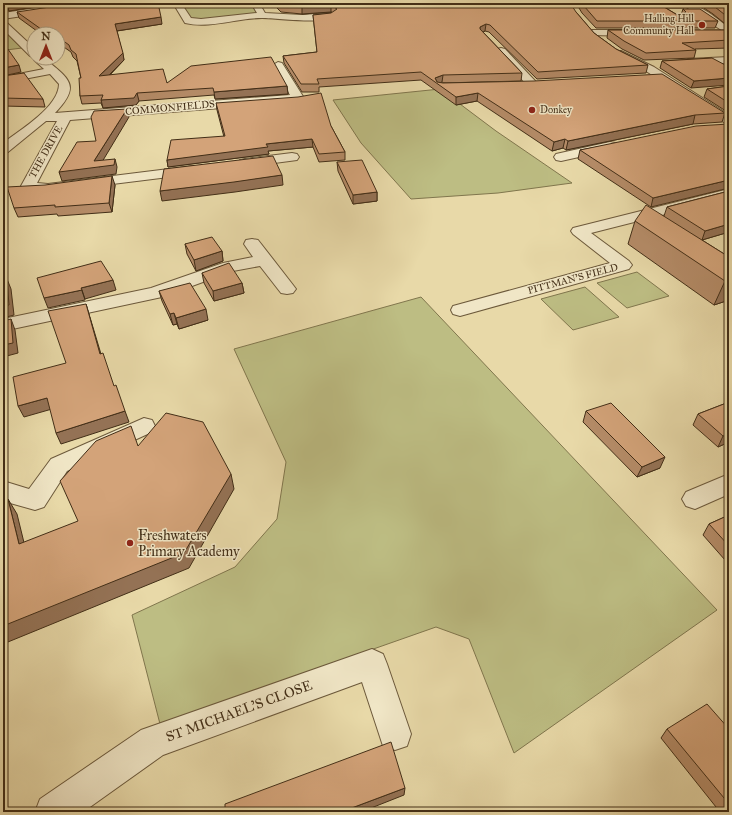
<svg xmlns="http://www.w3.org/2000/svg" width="732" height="815" font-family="'IM FELL Great Primer',serif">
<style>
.green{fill:#bdbd83;stroke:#80764d}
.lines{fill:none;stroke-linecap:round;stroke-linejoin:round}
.minor-casing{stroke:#6c593b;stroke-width:2}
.minor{fill:#f0e6c6;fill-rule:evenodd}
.wall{fill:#b58c68;stroke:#422e17}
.shaded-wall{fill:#947255;stroke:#422e17}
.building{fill:#d3a379;stroke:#422e17}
.poi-dot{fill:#8f2418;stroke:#f0e6c6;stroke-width:1.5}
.labels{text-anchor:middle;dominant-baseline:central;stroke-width:3;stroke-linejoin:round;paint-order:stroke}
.far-poi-label{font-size:10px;fill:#422e17;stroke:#f0e6c6;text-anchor:end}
.far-street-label{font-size:10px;fill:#422e17;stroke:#f0e6c6}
.near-poi-label{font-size:14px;fill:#422e17;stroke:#f0e6c6;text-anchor:start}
.near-street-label{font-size:14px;fill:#422e17;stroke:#f0e6c6}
</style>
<rect width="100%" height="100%" fill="#e8d9a8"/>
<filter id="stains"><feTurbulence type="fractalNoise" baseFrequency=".005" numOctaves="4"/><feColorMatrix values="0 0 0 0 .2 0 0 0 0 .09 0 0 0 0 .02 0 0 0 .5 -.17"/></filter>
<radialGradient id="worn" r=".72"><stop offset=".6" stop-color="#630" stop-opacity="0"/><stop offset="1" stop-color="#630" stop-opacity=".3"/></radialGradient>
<path class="green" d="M181 3H250L257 13 204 20 190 18Z
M3 28 22 48 6 50 3 48Z
M440 89 496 131 572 183 498 193 411 199 361 143 333 100Z
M637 272 669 296 627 308 597 283Z
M585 287 619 317 573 330 541 299Z
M421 297 717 610 514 753 469 639 436 627 160 724 132 615 235 567 277 519 286 462 234 349Z"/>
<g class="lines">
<g class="minor-casing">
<path id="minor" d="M70 3H105L101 6 74 8 3 19V13Z
M173 3H181L191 18 201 19 257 13 251 3H259L265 13 302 15 331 13 336 16C327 25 276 18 262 18 237 18 210 29 185 23Z
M680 3C699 3 714 16 729 28V35Z
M3 21 6 22 34 48V58H44C69 79 82 85 55 113L290 95 273 65 278 62 282 63 304 98 302 100 298 102 70 120 37 183 48 184 193 166 198 167 200 170 198 173 193 174 48 192 23 189 21 186 57 121H46L8 152 3 153V143C20 130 59 107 59 84L50 74 3 83V77L44 69 34 60 33 57 30 56 3 29Z
M592 30H637L642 33 637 36 589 35 587 33Z
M501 48 505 49 537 83 539 85 537 87H529L497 53 496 51 497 49Z
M621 51 654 67 729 115V124L725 123 646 71 617 56 616 54 617 52Z
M729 57V63L688 65 683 62 688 59Z
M610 142 615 143 617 146 615 149 561 161 556 160 554 157 556 154Z
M292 153 297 154 299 157 297 160 245 167 240 166 238 163 240 160 245 159Z
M729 189V198L591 233 629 261 632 265 629 269 460 316 453 314 451 310 453 306 610 263 573 234 571 231 573 228Z
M252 239 258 240 293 285 296 289 293 293 287 294 281 293 260 266 233 271 162 297 3 331V319L151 288 223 263 253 257 244 244 246 240Z
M144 418 152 420 155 426 152 432 67 471 44 507 35 510 3 501V481L29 489 51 459Z
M729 474V494L695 509 686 506 682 499 686 492Z
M372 649 383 654 387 664 411 734 407 746 395 750 383 746 362 682 163 755 83 812H35L40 799 141 730Z"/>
</g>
<use href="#minor" class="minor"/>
</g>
<path class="wall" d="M3 3H60L9 11 3 6Z
M272 3H384L376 4 375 5 376 6 576 12 594 33 616 49 648 65 646 73 537 79 489 32 485 31 483 32 522 73 521 81 441 83 725 113 722 122 693 124 566 150 563 148 552 151 477 101 456 105 421 80 319 87V92H302L284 63 283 56 317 52 313 15 331 13 332 12H331L302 14 281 12Z
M576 3H685L684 8H666L679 16 681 15 683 9 718 21 715 28H596L582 13Z
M686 3H729V27L713 14 701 6Z
M17 12 162 24 117 31 124 60 110 75 167 83 287 86 288 94 215 99 214 95 139 101 136 105 103 108 101 103 82 104 80 96 81 78 77 61 73 57 71 52 58 43V34H41L19 18Z
M608 30H729V48L695 49 696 50 694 58 644 60 622 49 607 38Z
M712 58 691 88 660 68 662 61Z
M3 76 43 99 45 107 3 106Z
M729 86V113L704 97 707 89Z
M216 103 331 126 345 152V160L319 162 313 147 268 151 269 154 168 167 167 160 224 137 217 110Z
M729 124 651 207 578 159 580 150Z
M337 162 377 192V201L353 204 338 171Z
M115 185 112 212 58 216 57 214 18 217 14 208Z
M729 191V232L702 240 729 257V300L714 305 628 244 635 221 664 216 667 207Z
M185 244 222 251 223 261 196 271 187 254Z
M202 273 242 283 244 293 214 301 204 283Z
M159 291 208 320 179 329 177 324 173 325 162 301Z
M729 402V442L718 447 693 425 698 414Z
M586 411 660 468 637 477 583 422Z
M729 515V558L725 560 703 535 709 524Z
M667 729H729V812H720L661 738Z"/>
<path class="shaded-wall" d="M16 3H60L9 11 7 4Z
M666 3H668L667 8 662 11 664 4Z
M331 5V12L302 14V7Z
M161 17 162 24 116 31 115 24Z
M486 24 485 31 479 34 480 27Z
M123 53 124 60 101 83 99 76Z
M19 65 21 72 3 76V68Z
M443 75 442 82 438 84 435 78Z
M729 78V85L691 88 694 81Z
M287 86 288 94 215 99 214 92Z
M137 93 139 101 136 105 103 108 101 100Z
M478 93 477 101 456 105V97Z
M127 109 129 117 99 167 115 159 117 167 116 174 62 181 59 172 94 161Z
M695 115 693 124 566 150 568 141Z
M312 139 313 147 268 151 269 154 168 167 167 160 266 144Z
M565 139 563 148 552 151 554 142Z
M282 175 283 185 235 192 162 201 160 191Z
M112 176 115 185 112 212 109 203Z
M729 180V188L651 207 653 198Z
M377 192V201L353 204V195Z
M3 207 4 219 3 216Z
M729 224V232L702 240 705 231Z
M222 251 223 261 196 271 194 260Z
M7 279 11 289 14 315 3 318V306Z
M729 279V300L714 305 725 281Z
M113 280 116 290 85 299 81 288Z
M242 283 244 293 214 301 213 291Z
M82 290 85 300 48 308 44 298Z
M86 304 104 364 100 354Z
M206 309 208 320 179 329 176 318Z
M174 313 177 324 173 325 170 314Z
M11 319 15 330 18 353 3 357V345Z
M47 398 52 409 24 417 18 406Z
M125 411 129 422 61 444 56 433Z
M729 434V442L718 447 723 436Z
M665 457 660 468 637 477 642 467Z
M231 474 234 489 189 568 3 644V626Z
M8 499 17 514 28 559 19 544Z
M729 554V558L725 560Z
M405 788 404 795 361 812H341Z"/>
<path class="building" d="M5 3H16L7 4Z
M76 3H158L161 17 115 24 123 53 99 76 163 69 167 83 191 66 271 57 287 86 214 92 213 88 137 93 134 98 101 100 103 95 80 96 79 78H81L76 54 71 50 69 45 58 37V34H48L17 12Z
M278 3H373L376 6 415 3H570L576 12 594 33 616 49 648 65 538 72 490 25 486 24 480 27V29L522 73 443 75 435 78 437 82 443 83 534 81 662 74 725 113 695 115 568 141 565 139 554 142 478 93 456 97 421 72 317 79 319 84H301L283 56 317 52 313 15 331 13 337 9 331 5 302 7 281 6Z
M581 3H666L664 4V7L679 16 686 12 683 9H700L718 21H597L584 6Z
M708 3H729V18L715 7Z
M608 30H729V40L682 43 696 50 646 53 624 41Z
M3 42 19 65 3 68Z
M712 58 729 67V78L694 81 662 61Z
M24 73 43 99 3 98V76Z
M729 86V103L707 89Z
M321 93 331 126 345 152 319 154 312 139 266 144 268 147 167 160 171 140 225 136 216 103 298 97Z
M127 109 94 161 115 159 114 165 59 172 77 142 96 141 91 117 94 111Z
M729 124V180L653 198 580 150 696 126Z
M273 156 282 175 234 182 160 191 164 169Z
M362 160 377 192 353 195 337 162Z
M112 176 109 203 55 207V205L14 208 7 187 45 185Z
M729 191V224L705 231 667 207Z
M646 205 729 257V279L725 281 635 221Z
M212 237 222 251 194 260 185 244Z
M101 261 113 280 81 288 82 290 44 298 37 278Z
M229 263 242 283 213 291 202 273Z
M7 279 9 305 3 306V280Z
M190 283 206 309 176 318 174 313 170 314 159 291Z
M86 304 100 354 103 353 114 386 116 385 125 411 56 433 47 398 18 406 13 377 66 363 48 311Z
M11 319 13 343 3 345V321Z
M729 402V434L723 436 698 414Z
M611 403 665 457 642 467 586 411Z
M166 413 203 422 231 474 184 553 3 626V501L8 499 19 544 78 521 60 481 96 441 131 426 138 446Z
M729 515V546L709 524Z
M707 704 729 729V804L667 729Z
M391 742 405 788 341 812H225V804Z"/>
<g class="poi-dot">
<circle cx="702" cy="25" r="4"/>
<circle cx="532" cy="110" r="4"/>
<circle cx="130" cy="543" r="4"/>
</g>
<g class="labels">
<g class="far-poi-label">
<text x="694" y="19">Halling Hill<tspan x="694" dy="12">Community Hall</tspan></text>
<text x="540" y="110" text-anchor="start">Donkey</text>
</g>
<g class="far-street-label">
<text transform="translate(170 108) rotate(-5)">COMMONFIELDS</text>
<text transform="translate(46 152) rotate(-61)">THE DRIVE</text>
<text transform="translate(573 279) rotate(-15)">PITTMAN'S FIELD</text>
</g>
<g class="near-poi-label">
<text x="138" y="535">Freshwaters<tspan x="138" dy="16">Primary Academy</tspan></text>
</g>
<g class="near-street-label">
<text transform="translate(239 711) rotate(-20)">ST MICHAEL'S CLOSE</text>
</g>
</g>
<rect width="732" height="815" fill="none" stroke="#e8d9a8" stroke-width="16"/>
<rect x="4" y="4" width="724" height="807" fill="none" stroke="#422e17" stroke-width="2"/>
<rect x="8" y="8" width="716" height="799" fill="none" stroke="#422e17"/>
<g transform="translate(46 46)"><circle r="19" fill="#f0e6c6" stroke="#aa9c80"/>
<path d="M0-3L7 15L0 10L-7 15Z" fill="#8f2418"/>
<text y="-6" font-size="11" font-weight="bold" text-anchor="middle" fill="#422e17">N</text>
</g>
<rect width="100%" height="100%" filter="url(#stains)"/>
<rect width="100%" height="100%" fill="url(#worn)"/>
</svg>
